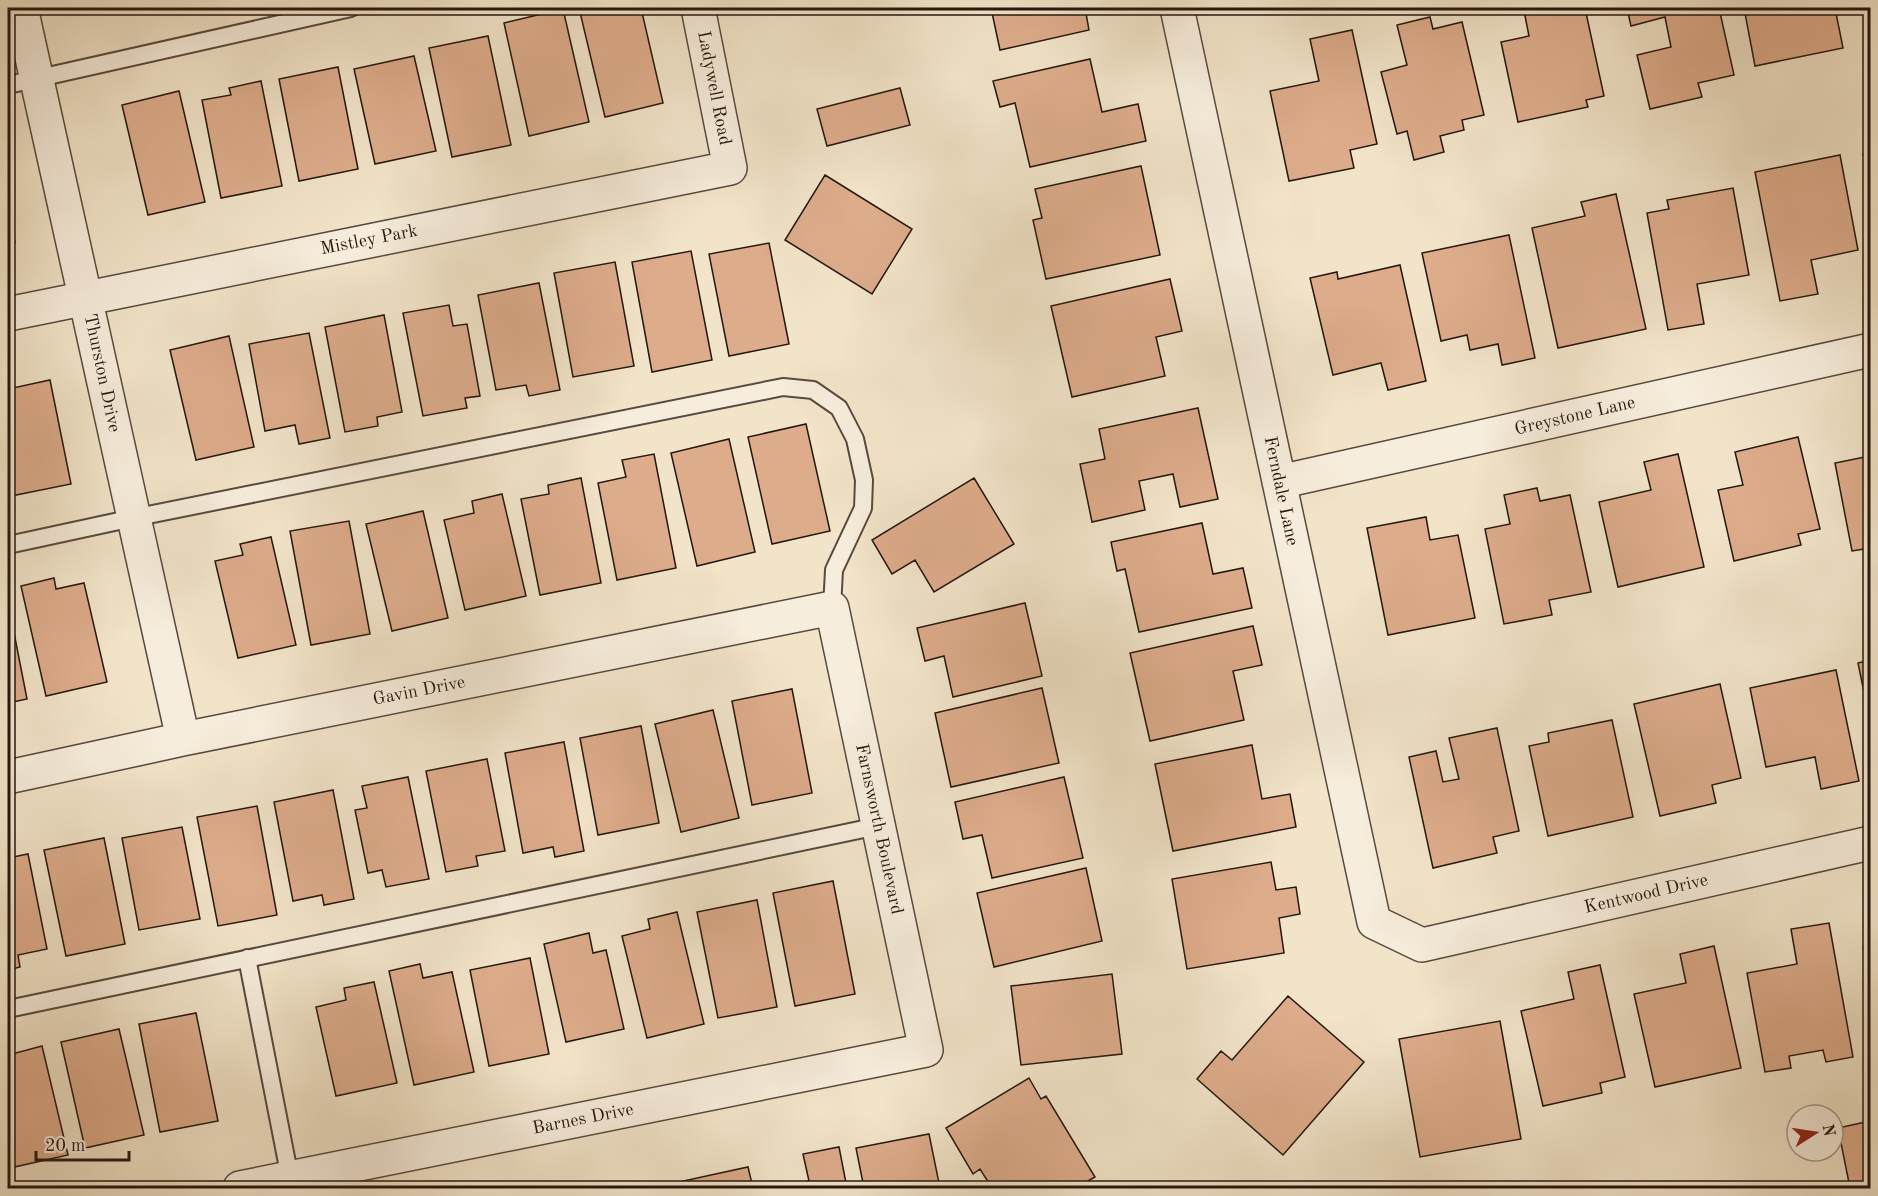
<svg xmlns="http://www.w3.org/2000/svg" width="1878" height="1196" font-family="'Old Standard TT',serif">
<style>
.building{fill:#ddac8b;stroke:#241710;stroke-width:1.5}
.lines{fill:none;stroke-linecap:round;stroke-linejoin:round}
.service-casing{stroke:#584a3e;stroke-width:20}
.minor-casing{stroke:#584a3e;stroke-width:36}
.service{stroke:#f7eddc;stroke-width:16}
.minor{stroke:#f7eddc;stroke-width:33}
.labels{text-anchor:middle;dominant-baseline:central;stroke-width:4.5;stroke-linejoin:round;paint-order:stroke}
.street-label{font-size:18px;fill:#241710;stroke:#f7eddc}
</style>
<rect width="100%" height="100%" fill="#f2e4c9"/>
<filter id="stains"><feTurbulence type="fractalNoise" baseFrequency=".00333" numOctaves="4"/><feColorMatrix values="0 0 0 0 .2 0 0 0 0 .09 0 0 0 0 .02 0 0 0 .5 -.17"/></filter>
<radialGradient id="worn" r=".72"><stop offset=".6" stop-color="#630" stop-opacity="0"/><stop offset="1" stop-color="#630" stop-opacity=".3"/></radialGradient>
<path class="building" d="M579 8H641L663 103 605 117Z
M991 8H1089H1085L1089 30 1000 50Z
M1539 8H1585L1604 96 1586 100 1588 107 1518 122 1501 42 1529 36 1524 11Z
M1627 8H1719L1734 75 1698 83 1702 97 1650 109 1637 55 1671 47 1665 17 1631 26Z
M1744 8H1835L1843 48 1755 66Z
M563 9 589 122 529 136 504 23Z
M1430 17 1433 29 1462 22 1484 115 1462 120 1464 130 1440 136 1444 152 1414 160 1407 131 1397 134 1381 72 1407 65 1397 25Z
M1352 30 1377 144 1350 150 1354 168 1289 181 1270 91 1319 81 1310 39Z
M488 36 511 145 452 157 429 48Z
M414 56 436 151 375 164 354 69Z
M1090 59 1102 112 1138 104 1146 141 1030 167 1015 103 1000 107 993 81Z
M338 67 358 169 299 181 279 79Z
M261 81 282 186 221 198 202 100 231 95 229 88Z
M900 88 910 125 827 146 817 109Z
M179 91 205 202 148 215 122 105Z
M1870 152V184L1863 154Z
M1840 155 1858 250 1811 260 1818 294 1780 301 1755 172Z
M1141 166 1160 255 1046 279 1033 220 1042 218 1035 189Z
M825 175 912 229 872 294 785 240Z
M1733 188 1749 275 1697 284 1704 324 1668 330 1647 213 1669 209 1667 200Z
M1616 194 1646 329 1558 348 1532 228 1585 216 1581 202Z
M8 202 15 243 8 245Z
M1509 235 1535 358 1502 365 1498 344 1470 350 1467 335 1441 341 1422 253Z
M769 243 789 344 729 356 709 254Z
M691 251 712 360 652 372 632 262Z
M615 262 634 366 573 377 554 273Z
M1400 265 1426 381 1388 390 1381 363 1333 375 1310 278 1337 272 1338 279Z
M1170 279 1182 331 1156 337 1165 376 1072 397 1051 306Z
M539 283 560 390 529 396 526 385 496 390 478 295Z
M449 305 453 326 467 324 480 396 465 398 467 408 423 416 403 313Z
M384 315 402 412 377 417 378 426 345 432 325 327Z
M309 333 330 438 299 444 295 425 265 431 249 344Z
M229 336 254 447 196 460 170 350Z
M50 380 71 484 11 496 8 476V389Z
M1198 408 1218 499 1180 507 1173 474 1139 481 1145 510 1092 522 1080 464 1105 459 1099 429Z
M806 424 830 531 772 544 748 437Z
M1798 437 1820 529 1798 534 1801 545 1734 561 1718 490 1743 485 1735 452Z
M729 439 755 552 697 566 671 453Z
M654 454 676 568 617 580 598 483 626 477 622 460Z
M1678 454 1704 567 1618 587 1599 502 1651 490 1644 462Z
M1870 456V548L1852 551 1835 463Z
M581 478 601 583 540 595 521 499 549 494 548 485Z
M974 478 1014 544 934 592 915 560 892 574 872 540Z
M1537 488 1540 501 1570 495 1591 592 1549 600 1552 615 1504 624 1485 529 1510 524 1504 495Z
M502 494 526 596 465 610 444 520 474 513 472 501Z
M423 511 448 618 392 631 366 524Z
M1426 517 1430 540 1458 535 1475 618 1388 635 1367 528Z
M349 521 370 634 311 645 290 531Z
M1202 523 1213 574 1243 568 1252 608 1139 632 1125 569 1117 571 1111 542Z
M271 537 296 645 238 658 215 561 243 555 240 544Z
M54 578 56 589 84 583 107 682 46 696 21 586Z
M8 602 27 699 8 703Z
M1025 603 1042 676 953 697 944 656 925 661 917 628Z
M1253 626 1262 665 1233 671 1244 720 1150 741 1130 653Z
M1870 660V722L1858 663Z
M1836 670 1859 781 1821 789 1815 757 1766 767 1750 688Z
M1720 684 1741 778 1712 785 1716 803 1660 816 1634 704Z
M1042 688 1059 763 951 787 935 713Z
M792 689 812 793 752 805 732 701Z
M713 710 739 818 681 832 655 724Z
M1612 720 1633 817 1548 836 1529 746 1549 742 1548 733Z
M641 726 659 823 598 835 580 738Z
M1497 728 1519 831 1493 837 1497 853 1433 868 1409 757 1436 751 1443 782 1459 779 1449 738Z
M564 742 584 851 555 857 553 847 523 853 505 753Z
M1252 745 1262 799 1290 794 1296 827 1173 851 1155 764Z
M487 759 505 851 476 856 478 866 446 872 426 771Z
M408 777 429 879 386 887 382 870 368 873 355 810 367 808 362 786Z
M1064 777 1083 858 992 878 982 835 963 839 955 802Z
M333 790 354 899 324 905 322 895 293 901 274 802Z
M257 806 277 915 218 926 197 817Z
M182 827 200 919 139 930 122 838Z
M104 838 125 944 66 956 44 850Z
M28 854 47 949 18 955 20 967 8 970V858Z
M1271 862 1276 890 1296 887 1300 914 1279 918 1284 953 1187 969 1172 879Z
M1086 868 1102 941 994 967 977 893Z
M833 881 855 994 795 1006 773 893Z
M757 900 777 1007 718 1018 697 912Z
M677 912 704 1024 647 1038 622 936 650 929 648 919Z
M1829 923 1853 1057 1826 1062 1823 1050 1789 1056 1791 1068 1765 1072 1747 973 1797 964 1791 929Z
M589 933 593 953 606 950 624 1029 566 1042 544 944Z
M1870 945V978L1863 947Z
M1714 946 1741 1068 1655 1087 1634 994 1686 983 1680 954Z
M530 958 549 1054 489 1066 470 970Z
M420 964 423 978 452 972 474 1072 414 1085 389 971Z
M1600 965 1625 1077 1600 1083 1602 1093 1543 1106 1521 1011 1574 999 1568 972Z
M1112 974 1122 1054 1021 1065 1011 986Z
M374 982 397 1083 336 1096 316 1007 346 1000 344 988Z
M1288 996 1364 1062 1283 1155 1197 1079 1221 1051 1232 1060Z
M196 1013 218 1121 160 1132 139 1024Z
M1500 1021 1521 1139 1420 1157 1399 1039Z
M119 1029 144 1135 85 1148 61 1042Z
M42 1046 68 1155 10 1168 8 1159V1063L13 1062 12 1054Z
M1029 1078 1041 1099 1046 1096 1095 1177 1076 1188H992L980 1169 973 1174 946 1128Z
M1870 1121V1188H1850L1838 1128Z
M929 1134 940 1188H864L856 1148Z
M839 1147 847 1188H772L809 1181 803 1154Z
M748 1167 753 1188H675L674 1183Z
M658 1183 659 1188H632Z"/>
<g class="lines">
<g class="service-casing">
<path id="service" d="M8 85 351 8
M8 545 133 518 783 387 813 390 839 408 855 439 864 480 863 508 834 570 832 608
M247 958 290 1178
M8 1009 878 826"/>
</g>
<g class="minor-casing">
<path id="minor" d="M21 8 183 739
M1177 8 1374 922 1422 945 1870 843
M8 314 730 168 698 8
M1279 482 1870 350
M8 777 183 739 832 608 926 1050 240 1188"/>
</g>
<use href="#service" class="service"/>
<use href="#minor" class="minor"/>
</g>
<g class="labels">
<g class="street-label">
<text transform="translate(714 88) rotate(79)">Ladywell Road</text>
<text transform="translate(369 240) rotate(-11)">Mistley Park</text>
<text transform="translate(102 373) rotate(78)">Thurston Drive</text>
<text transform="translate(1575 416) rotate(-13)">Greystone Lane</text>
<text transform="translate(1281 491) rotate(78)">Ferndale Lane</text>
<text transform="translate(419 691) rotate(-11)">Gavin Drive</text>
<text transform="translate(879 829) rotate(78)">Farnsworth Boulevard</text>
<text transform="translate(1646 894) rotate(-13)">Kentwood Drive</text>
<text transform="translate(583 1119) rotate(-11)">Barnes Drive</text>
</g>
</g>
<rect width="1878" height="1196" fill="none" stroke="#f2e4c9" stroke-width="30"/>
<rect x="9" y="9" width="1860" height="1178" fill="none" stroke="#241710" stroke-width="3"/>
<rect x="15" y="15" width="1848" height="1166" fill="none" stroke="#241710" stroke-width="1.5"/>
<g transform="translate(1815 1133) rotate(78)"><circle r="28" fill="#f7eddc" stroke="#a3978a" stroke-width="1.5"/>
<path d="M0-4.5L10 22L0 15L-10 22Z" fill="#8f2418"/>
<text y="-9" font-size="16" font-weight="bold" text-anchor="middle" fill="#241710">N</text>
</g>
<path d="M36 1151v9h93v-9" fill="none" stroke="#241710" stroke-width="3"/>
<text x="45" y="1151" font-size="18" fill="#241710" stroke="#f7eddc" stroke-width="4.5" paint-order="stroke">20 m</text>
<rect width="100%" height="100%" filter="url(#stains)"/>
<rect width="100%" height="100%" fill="url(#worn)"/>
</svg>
